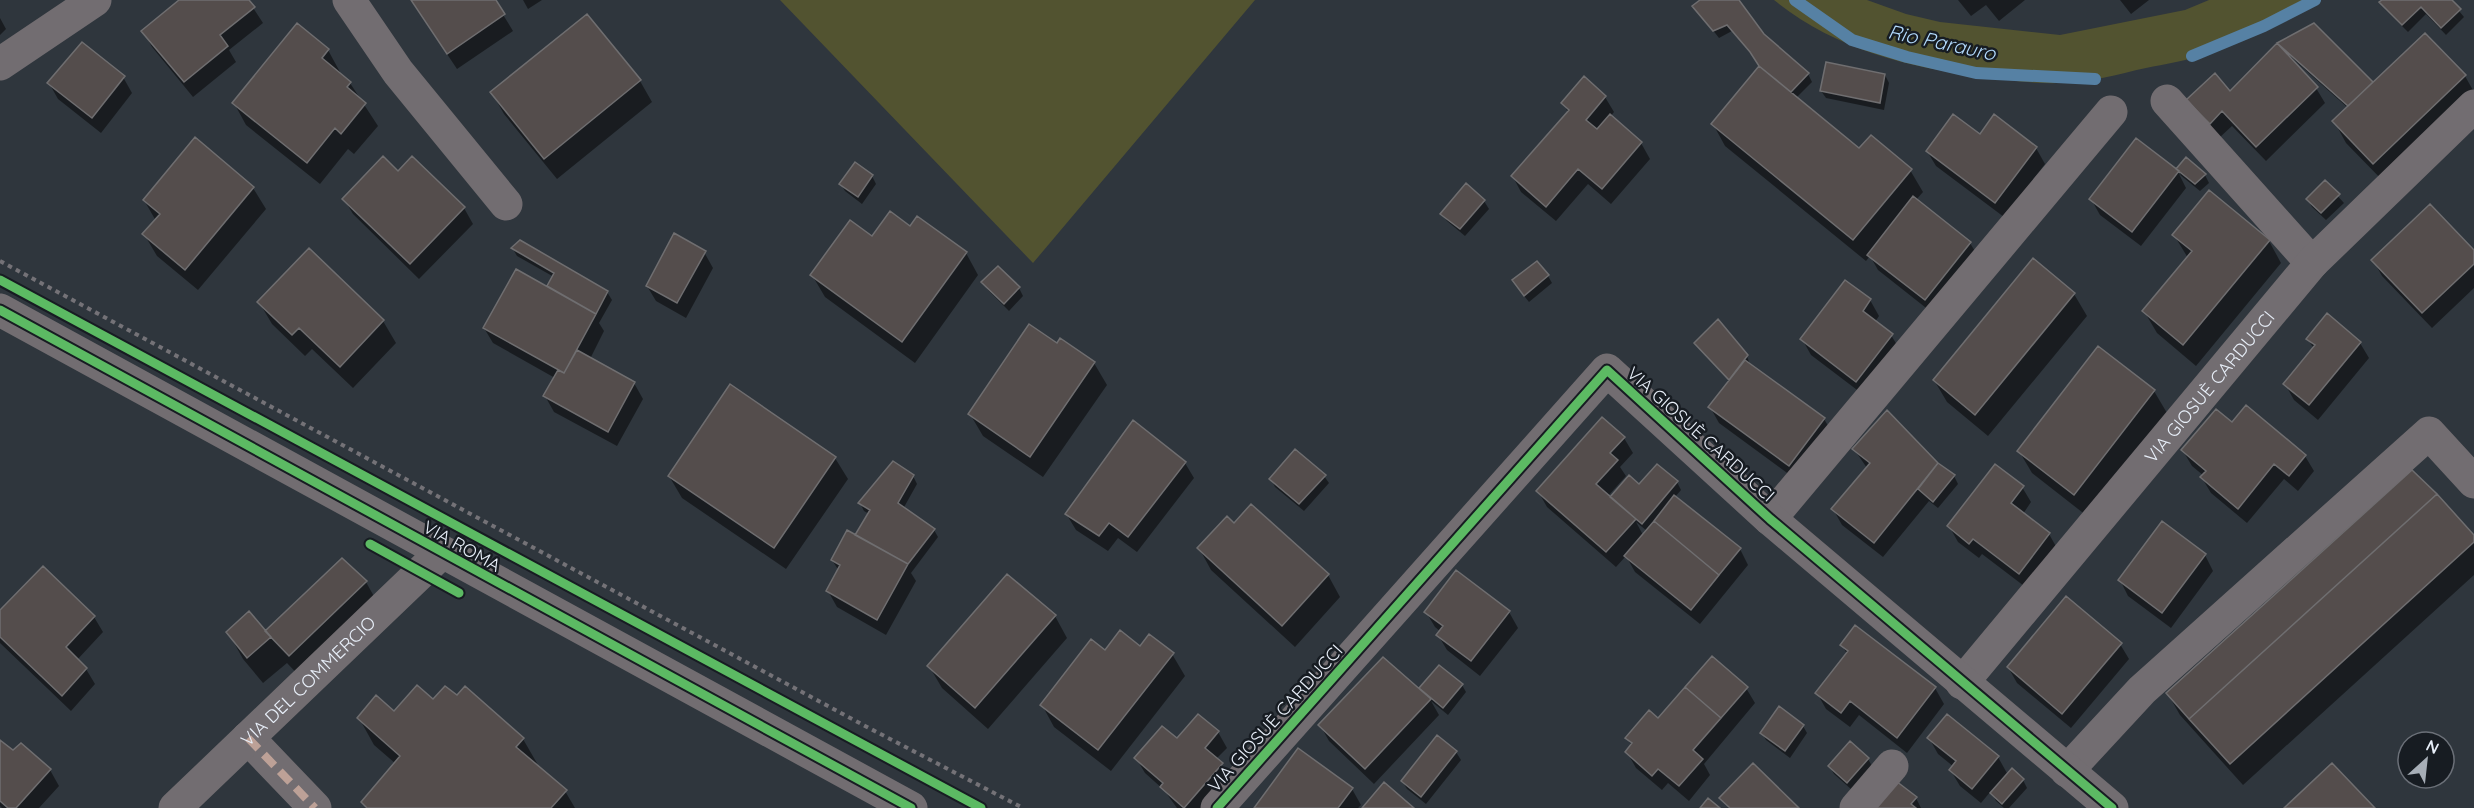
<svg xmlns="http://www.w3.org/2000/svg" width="2474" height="808" font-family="Quicksand,sans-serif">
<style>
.green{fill:#525330}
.shadow{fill:#0007;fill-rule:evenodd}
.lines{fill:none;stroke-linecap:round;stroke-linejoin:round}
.stream{stroke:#5681a4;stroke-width:12}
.building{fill:#544d4c;stroke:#6f6e70;stroke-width:1.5}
.path{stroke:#747277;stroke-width:4;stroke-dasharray:4.5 4.5;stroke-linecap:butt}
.minor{stroke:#726d71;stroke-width:33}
.quiet{stroke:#bda197;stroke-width:8;stroke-dasharray:15 8;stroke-linecap:butt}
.cycleway-casing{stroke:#171c22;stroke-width:13}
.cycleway{stroke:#5cba63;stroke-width:9}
.labels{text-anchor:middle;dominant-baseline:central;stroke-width:5;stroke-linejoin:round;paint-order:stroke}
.street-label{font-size:18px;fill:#e8eff9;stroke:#171c22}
.water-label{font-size:20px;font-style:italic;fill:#b3dbfe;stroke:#171c22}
</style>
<rect width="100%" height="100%" fill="#2f363d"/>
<path class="green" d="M780 0H1255L1033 263Z
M1774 0H1867L1906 14 1940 22 2060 35 2185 10 2209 0H2318C2281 20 2243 42 2203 55 2185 61 2165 64 2146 68 2118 74 2089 83 2061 83 2034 84 2006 80 1980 76 1904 67 1834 48 1774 0Z"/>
<path class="shadow" d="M182 0H248L263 23 229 50 236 62 193 97 152 47 143 31Z
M411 0H494L513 31 457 69Z
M523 0H542L528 9Z
M1702 0H1737L1763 35 1808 74 1812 82 1796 98 1860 150 1910 170 1923 192 1916 200 1970 243 1979 258 1935 315 1878 270 1870 256 1866 261 1725 146 1713 124 1761 66 1732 31 1719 38 1694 6Z
M1958 0H2025L1999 21 1986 5 1971 16Z
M2120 0H2149L2131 14Z
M2384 0H2450L2464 17 2446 35 2426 14 2408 32 2386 10 2381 2Z
M0 18 6 29 0 35Z
M2313 25 2373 84 2465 76 2474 92 2386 184 2346 143 2334 121 2348 108 2293 59 2292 61 2316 88 2325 103 2266 161 2232 126 2219 138 2197 115 2230 93 2278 44Z
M328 50 340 72 339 73 350 83 378 126 354 154 348 149 320 184 246 125 234 103Z
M1885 75 1889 83 1884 110 1826 98 1821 91Z
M123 77 132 93 101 133 58 99 49 83Z
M640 81 652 102 557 179 504 114 492 93Z
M1605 97 1614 112 1610 117 1641 143 1650 159 1611 204 1588 184 1556 221 1521 192 1513 177 1568 112 1563 103Z
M1994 116 2036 148 2045 164 2004 217 1936 166 1927 151 1980 136Z
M2136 140 2181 175 2178 169 2205 175 2209 183 2200 191 2179 174 2186 188 2141 246 2100 215 2091 199Z
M872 176 876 184 862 204 845 191 841 184Z
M2325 182 2344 203 2326 220 2312 207 2308 200Z
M253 188 266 209 198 290 157 256 144 234 156 221 144 200Z
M344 199 464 208 473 224 419 279 353 214Z
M1484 201 1489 209 1465 236 1447 221 1442 214Z
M910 228 966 253 978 275 915 363 825 297 812 275 872 238Z
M2174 235 2269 241 2281 263 2196 366 2157 333 2144 311 2188 258Z
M513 249 607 292 612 300 599 323 604 331 590 359 634 383 643 399 617 446 554 412 545 396 555 378 493 343 484 328 551 290 548 286 554 277 517 256Z
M309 251 383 321 396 343 353 388 312 349 305 356 272 324 259 302Z
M704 252 713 268 686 318 656 301 647 286Z
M2474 253V288L2432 328 2382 276 2373 260Z
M1548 276 1552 283 1529 302 1518 288Z
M983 282 1019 288 1023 296 1009 311 988 290Z
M2074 294 2087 316 1988 436 1947 402 1934 380Z
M1870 300 1879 316 1875 322 1891 335 1900 350 1865 396 1811 355 1802 339Z
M2308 339 2360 343 2369 358 2318 420 2294 400 2285 384 2314 349Z
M1696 343 1747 356 1750 365 1824 419 1833 434 1798 481 1719 423 1710 407 1730 382Z
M1058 345 1094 363 1107 385 1043 477 983 436 970 414Z
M2154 391 2167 413 2087 516 2032 473 2019 451Z
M2233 424 2305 456 2314 471 2298 491 2284 479 2247 523 2211 493 2202 478 2204 476 2192 466 2183 451Z
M1624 438 1633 453 1620 467 1626 476 1608 496 1610 499 1640 486 1677 482 1681 490 1675 497 1740 549 1748 565 1700 624 1635 572 1626 556 1616 567 1547 507 1538 491ZM1636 522 1647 531 1643 535Z
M1854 449 1937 464 1954 476 1958 484 1938 508 1929 501 1883 557 1842 525 1833 509 1867 468Z
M835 458 848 479 786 569 682 498 669 476Z
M1185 463 1194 478 1137 552 1118 538 1108 551 1076 530 1067 515Z
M913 476 917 484 903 509 934 530 938 537 911 573 916 581 886 635 837 607 828 591 839 571 832 560 860 539 869 514 864 511 860 503Z
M1324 476 1329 483 1304 511 1275 487 1271 479Z
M2022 487 2031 502 2023 514 2049 534 2058 550 2028 589 1982 554 1979 558 1958 542 1949 526Z
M1235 525 1328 575 1340 597 1295 647 1211 570 1199 548Z
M2474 538V575L2243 785 2180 715 2168 694Z
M2205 555 2213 571 2171 628 2128 596 2120 580Z
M43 568 94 617 103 632 77 660 86 669 95 684 71 711 0 643V612Z
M366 582 381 609 305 682 287 663 263 683 243 659 228 632 265 633Z
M1426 612H1509L1518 628 1480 676 1447 650 1438 635 1441 632 1435 627Z
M1055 616 1067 638 988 729 942 688 929 666Z
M1856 627 1935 688 1944 704 1907 753 1859 715 1850 727 1826 709 1817 693 1847 654 1842 645Z
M2120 644 2129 659 2071 728 2017 683 2008 667Z
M1105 652 1172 654 1185 676 1111 771 1054 727 1042 705Z
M1462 685 1466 692 1448 715 1431 701 1439 715 1374 784 1329 741 1320 725 1424 694 1421 688Z
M1746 688 1755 703 1704 764 1710 775 1689 801 1668 783 1662 790 1636 768 1627 752 1632 746 1627 738 1658 721Z
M433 701 523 739 538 765 537 767 565 791 575 808H366L362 802 396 764 374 745 359 718 395 713Z
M1803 726 1807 733 1790 758 1766 740 1762 733Z
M1218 732 1227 748 1216 759 1230 779 1205 808H1177L1164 790 1145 773 1136 758 1177 740Z
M1929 738 1998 757 2008 775 2023 780 2027 788 2009 808H2004L1996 801 1991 791 1981 803 1960 786 1951 771 1954 767 1938 754Z
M0 742 13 752 21 745 50 770 59 786 39 808H2L0 806Z
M1456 752 1461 760 1426 804 1407 789 1402 781Z
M1868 759 1872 766 1852 790 1834 774 1830 767Z
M1352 789 1361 805 1358 808H1256Z
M1916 798 1921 808H1876Z"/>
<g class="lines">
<path class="stream" d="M1795 0 1852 40 1907 57 1976 73 2095 79
M2192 56 2264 26 2315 0"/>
</g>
<path class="building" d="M179 0H249L255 7 220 35 228 46 184 82 141 31Z
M411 0H496L505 14 447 54Z
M1700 0H1739L1764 34 1809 73 1791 92 1759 66 1750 52 1727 25 1713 31 1692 6Z
M2382 0H2452L2461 9 2441 28 2421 7 2402 25 2379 2Z
M587 14 641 80 544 159 490 92Z
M297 23 329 49 322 58 351 82 347 87 366 103 341 134 335 128 307 163 232 103Z
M2314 23 2373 82 2348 106 2277 43Z
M2425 33 2466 75 2373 164 2332 121Z
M82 42 125 76 92 118 47 83Z
M2277 43 2318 87 2256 147 2222 111 2210 124 2186 100 2215 73 2230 91Z
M1826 62 1885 74 1880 103 1820 91Z
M1759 66 1859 148 1871 135 1912 169 1853 240 1711 124Z
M1584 76 1606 96 1586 120 1597 129 1610 114 1642 142 1602 189 1578 169 1546 207 1511 176 1569 110 1561 103Z
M1953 114 1980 134 1994 114 2037 147 1995 203 1926 151Z
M195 137 254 187 185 270 142 234 160 214 143 200Z
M2136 138 2179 171 2132 232 2089 199Z
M383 156 398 171 412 156 465 207 410 264 342 199Z
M2186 157 2206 174 2195 184 2176 169Z
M855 162 873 175 858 197 839 184Z
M2325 180 2340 194 2321 213 2306 199Z
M1466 183 1485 200 1460 229 1440 214Z
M2209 190 2270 240 2183 345 2142 311 2192 251 2172 235Z
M1913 196 1971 242 1925 300 1867 255Z
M2430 204 2474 250V264L2422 313 2371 260Z
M890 211 910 226 917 216 967 252 902 342 810 275 850 220 872 236Z
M674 233 706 251 677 303 646 286Z
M520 240 608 291 596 314 547 286 554 273 511 248Z
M309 248 384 320 340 367 299 328 292 335 257 302Z
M2033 258 2075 293 1975 415 1933 380Z
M1537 261 1549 275 1524 296 1512 280Z
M998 266 1020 287 1004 304 981 282Z
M516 269 596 314 564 373 483 328Z
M1845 280 1871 299 1863 311 1893 334 1856 382 1800 339Z
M2327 313 2361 342 2309 405 2283 384 2315 345 2306 339Z
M1718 319 1748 355 1729 380 1694 343Z
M1029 324 1057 343 1060 338 1095 362 1030 457 968 414Z
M2098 346 2155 390 2074 495 2017 451Z
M577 350 635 382 608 432 543 396 558 370 564 373Z
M1745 360 1825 418 1789 466 1708 407Z
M730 384 836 457 774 548 668 476Z
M2246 405 2306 455 2289 476 2274 464 2238 509 2200 477 2206 471 2181 450 2216 409 2232 422Z
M1887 410 1938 463 1874 543 1831 509 1870 463 1852 449Z
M1602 417 1625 437 1610 453 1618 460 1596 484 1636 519 1606 552 1536 491Z
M1133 420 1186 462 1128 537 1109 523 1099 536 1065 514Z
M1295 449 1326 475 1299 504 1269 479Z
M893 461 914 475 898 503 935 529 908 564 855 535 870 510 858 503Z
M1938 463 1955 475 1933 502 1918 489Z
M1657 464 1678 481 1642 524 1610 497 1629 475 1639 484Z
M1995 464 2024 486 2011 503 2050 533 2019 574 1973 539 1969 544 1947 526Z
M2412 470 2437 494 2189 719 2166 693Z
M2437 494 2474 535V542L2230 764 2189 719Z
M1674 495 1741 548 1719 575 1654 521Z
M1251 504 1329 574 1282 626 1197 548 1227 516 1234 523Z
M1654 521 1719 575 1691 610 1624 556Z
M2162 521 2206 554 2162 613 2118 580Z
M847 530 908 564 877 620 826 591 840 565 831 560Z
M342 558 367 581 289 656 265 631Z
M43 566 95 616 66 647 87 668 62 696 0 637V610Z
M1456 570 1510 611 1471 661 1436 635 1443 626 1424 612Z
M1007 574 1056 615 975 708 927 666Z
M2066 596 2122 643 2062 714 2007 667Z
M249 611 271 637 247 658 226 632Z
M1855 625 1936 687 1897 738 1850 701 1841 713 1815 693 1848 651 1840 645Z
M1120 630 1140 646 1149 634 1174 653 1098 750 1040 705 1091 639 1105 650Z
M1712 656 1748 687 1721 718 1685 687Z
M1383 657 1431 699 1365 769 1318 725Z
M1439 665 1463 684 1443 708 1419 688Z
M417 685 433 699 445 686 457 695 465 686 524 738 516 747 567 790 551 808H367L361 802 400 756 357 718 376 695 394 711Z
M1685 687 1721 718 1693 750 1703 759 1679 786 1658 769 1652 776 1625 752 1632 743 1625 738 1649 710 1658 718Z
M1779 706 1804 725 1785 751 1760 733Z
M1198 714 1219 731 1205 748 1223 763 1184 808 1160 787 1163 783 1134 758 1162 726 1177 738Z
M1947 714 1999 756 1972 789 1949 770 1956 761 1927 738Z
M1437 735 1457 751 1421 797 1401 781Z
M0 740 13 750 21 743 51 769 16 808H8L0 801Z
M1850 741 1869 758 1847 783 1828 766Z
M1298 748 1353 788 1338 808H1254Z
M1753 763 1799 808H1730L1719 798Z
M2332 763 2375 808H2284Z
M2012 768 2024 779 2002 804 1990 793Z
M1896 781 1917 797 1911 804 1916 808H1875Z
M1384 782 1414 808H1362Z
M1708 798 1720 808H1700Z"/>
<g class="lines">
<path class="path" d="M0 261 867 727 1023 808"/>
<g class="minor">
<path d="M349 0 398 72 506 204"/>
<path d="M0 64 95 0"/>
<path d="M2167 101 2312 263"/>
<path d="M0 310 911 808"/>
<path d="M1770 519 2111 112"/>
<path id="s1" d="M1962 683 2312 263 2474 106"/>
<path d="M248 738 315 808"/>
<path d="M2067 771 2142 690 2429 433 2474 482"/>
<path id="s2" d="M175 808 441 553"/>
<path d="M1217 808 1607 370 1770 519 2112 808"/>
<path d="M1856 808 1892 766"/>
</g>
<path class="quiet" d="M248 738 315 808"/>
<g class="cycleway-casing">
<path id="cycleway" d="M0 280 981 808
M0 310 911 808
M370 544 459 593
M1217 808 1607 370 1770 519 2112 808"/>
</g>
<use href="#cycleway" class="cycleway"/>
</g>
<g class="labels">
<g class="street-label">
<text stroke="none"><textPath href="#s1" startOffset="386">VIA GIOSUÈ CARDUCCI</textPath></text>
<text transform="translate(1701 434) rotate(42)">VIA GIOSUÈ CARDUCCI</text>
<text transform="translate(462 546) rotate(29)">VIA ROMA</text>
<text stroke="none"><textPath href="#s2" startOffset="184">VIA DEL COMMERCIO</textPath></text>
<text transform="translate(1275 718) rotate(-48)">VIA GIOSUÈ CARDUCCI</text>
</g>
<g class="water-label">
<text transform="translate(1942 42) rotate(12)">Rio Parauro</text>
</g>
</g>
<g transform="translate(2426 760) rotate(27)"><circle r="28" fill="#171c22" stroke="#6b7078" stroke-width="1.5"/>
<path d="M0-4.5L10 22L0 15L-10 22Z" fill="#a7aeb7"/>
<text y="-9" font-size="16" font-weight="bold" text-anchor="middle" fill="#e8eff9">N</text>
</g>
</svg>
